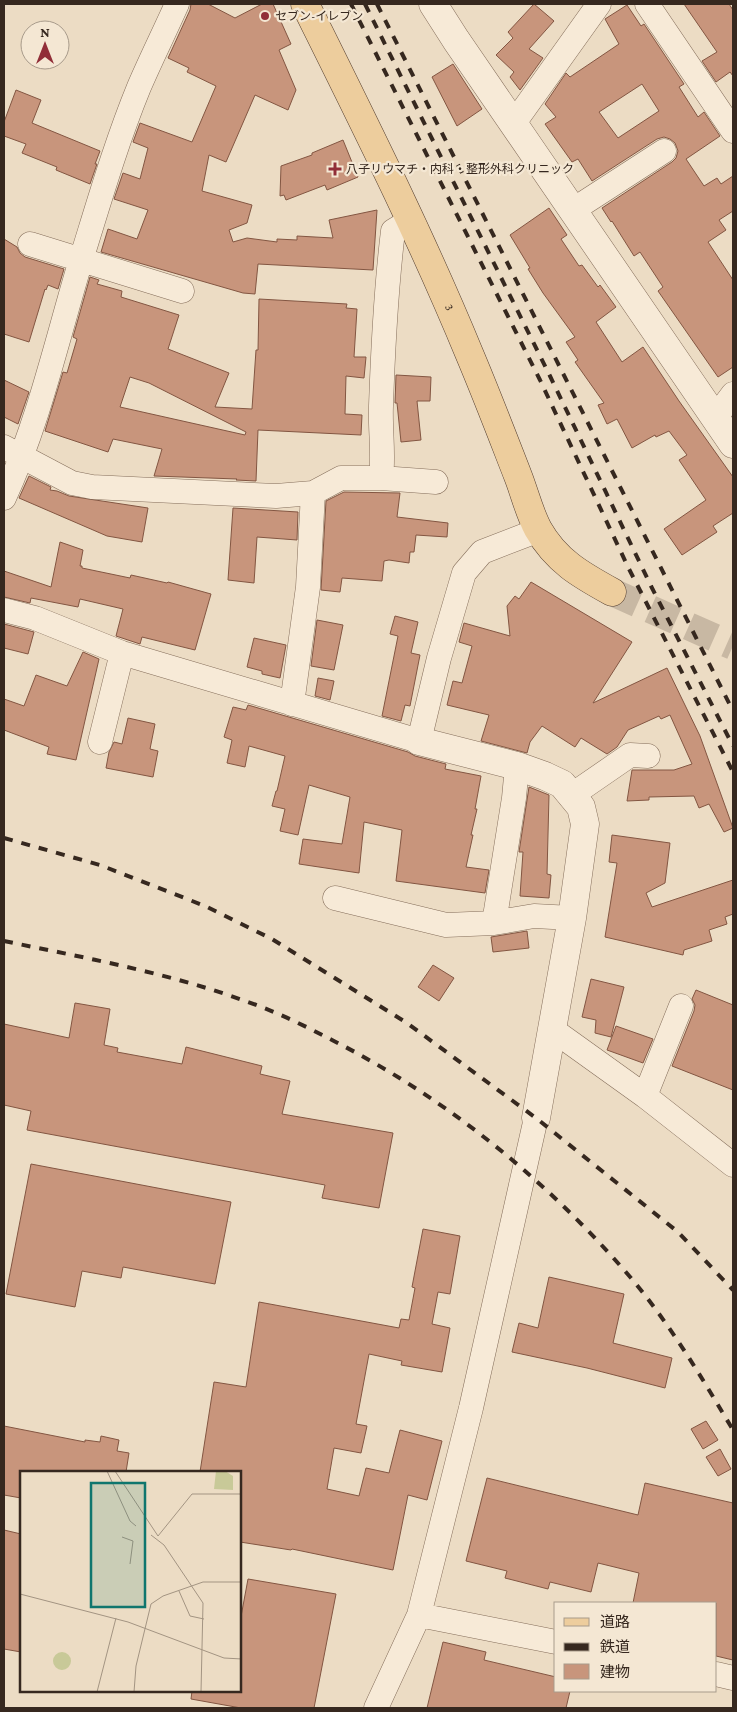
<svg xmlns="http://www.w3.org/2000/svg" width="737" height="1712" font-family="'Crimson Pro','Noto Sans JP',serif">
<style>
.building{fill:#c8957c;stroke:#835642;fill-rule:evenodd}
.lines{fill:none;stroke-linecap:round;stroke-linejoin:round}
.primary-tunnel{stroke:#c8b8a3;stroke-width:28;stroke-dasharray:28 14;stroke-linecap:butt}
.minor-casing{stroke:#856e5b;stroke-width:25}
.tertiary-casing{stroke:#856e5b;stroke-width:29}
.primary-casing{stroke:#533d2f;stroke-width:29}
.minor{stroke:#f7ead7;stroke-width:24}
.tertiary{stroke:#f7ead7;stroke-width:28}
.primary{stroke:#edcd9d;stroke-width:28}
.rail{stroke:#36281f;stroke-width:4;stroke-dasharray:9 9;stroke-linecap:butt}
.poi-dot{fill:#912e38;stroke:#f4e7d3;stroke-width:2}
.labels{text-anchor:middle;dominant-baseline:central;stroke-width:4.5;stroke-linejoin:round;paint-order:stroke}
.poi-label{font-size:12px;fill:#36281f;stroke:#f4e7d3;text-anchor:start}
.street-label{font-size:12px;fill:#36281f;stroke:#f4e7d3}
.inset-road{fill:none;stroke:#a39482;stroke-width:1}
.view{fill:#0f766e;fill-opacity:0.15;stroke:#0f766e;stroke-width:2.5}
.inset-edge{fill:none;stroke:#36281f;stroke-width:2.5}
</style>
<rect width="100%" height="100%" fill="#ecdcc4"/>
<path class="building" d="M191 4H208L235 18 262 4H273L291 44 279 50 296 90 288 110 255 95 226 162 209 155 202 191 252 205 247 223 229 230 233 242 247 238 277 242V239L297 240V236L333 238 329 220 377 210 373 270 258 264 255 294 243 293 205 282 101 252 108 229 137 239 148 210 114 199 123 173 140 179 148 148 133 142 140 123 192 142 216 86 187 72 189 68 168 58 190 10Z
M534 4 554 21 529 49 543 58 520 90 510 77 514 72 496 55 513 38 508 32Z
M684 4H729L733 10V76L730 72 716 82 702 61 717 52Z
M627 5 641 26 644 24 684 84 679 87 698 117 704 112 720 136 686 159 704 186 717 178 721 184 733 176V211L719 220 726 230 708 242 733 280V367L718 377 658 291 663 287 640 252 634 256 612 221 611 222 602 208 672 162 676 158 678 151 675 143 670 139 664 137 657 139 592 181 578 159 572 162 545 124 556 117 545 104 566 73 570 77 619 44 605 19ZM642 84 659 111 618 138 599 112Z
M453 64 482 109 457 126 432 77Z
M16 90 41 100 32 123 100 151 95 164H97L90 184 56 170 57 167 22 153 26 144 4 136V122Z
M343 140 358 177 327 190 325 185 286 200 284 195 280 196 281 166 312 155V153Z
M549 208 567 235 561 239 579 266 582 265 598 287 600 285 616 307 596 322 622 362 643 347 679 401 733 477V513L713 526 717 532 682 555 664 529 706 500 679 460 687 455 669 431 656 437 655 435 632 448 617 419 607 424 598 405 604 403 575 362 578 360 566 342 575 337 543 293 528 269 530 268 510 235Z
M4 239 17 247 20 253 25 257 64 269 58 289 48 285 46 290 45 289 29 342 4 334Z
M90 277 99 280 97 284 122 291 121 297 179 315 168 349 229 373 215 407 252 409 256 350H258L259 299 347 304 346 308 357 309 354 357H366L364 378 346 376 345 414 362 415 361 435 258 430 256 481 236 480 237 479 154 476 162 449 113 439 108 452 45 431 63 372 67 373 77 339 73 337ZM130 377 149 383 246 432 245 435 120 407Z
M396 375 431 377 430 401H417L421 440 401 442 397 403H395Z
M4 380 29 392 18 424 4 417Z
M29 476 51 487 50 490 57 491 69 496 148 508 142 542 107 536 19 498Z
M344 492 400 493 397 517 448 523 447 537 416 535 414 552H410L409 563 389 560 384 561 382 581 342 578 340 592 321 590 326 501Z
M233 508 298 512 297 540 257 537 254 583 228 580Z
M60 542 83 550 80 566H82V568L130 578 131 575 167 583 168 582 211 594 195 650 142 637 140 644 116 636 123 609 80 599 78 607 31 598 30 603 4 597V571L51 587Z
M531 582 632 642 593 703 667 668 700 736 733 828 724 832 709 804 699 808 694 796 649 797V800L627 801 632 770H674L692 764 670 715 661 719 659 716 628 730 617 747 607 754 581 738 575 747 542 726 530 742 527 753 481 741 489 715 447 705 453 681 462 683 472 646 459 642 464 623 510 636 507 606 515 596 519 599Z
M395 616 418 622 411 653 420 655 410 706 405 705 401 721 382 716 398 636 390 634Z
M317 620 343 625 334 670 311 666Z
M4 624 34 632 28 654 4 648Z
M254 638 286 645 280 678 262 674V671L247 667Z
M83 652 99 659 76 760 47 754 49 747 4 730V699L24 706 36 675 67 686Z
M318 678 334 681 330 700 315 696Z
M248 705 408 752 415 756 446 764 445 769 481 776 475 809H477L471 835H473L466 867 489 870 485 893 396 881 402 830 364 822 359 873 299 864 303 839 342 844 350 797 309 785 298 835 280 831 285 809 272 806 276 791H277L285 756 249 746 245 767 227 763 232 740 224 737 233 707 246 710Z
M128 718 155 724 150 749 158 751 153 777 106 768 109 752 114 742 122 744Z
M529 787 549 795 547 874 551 875 549 898 520 896 523 852H519Z
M612 835 670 843 665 883 646 893 652 907 733 880V914L725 917 727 924 709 930 712 941 684 950 683 955 605 937 617 863 609 862Z
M527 931 529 948 493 952 491 937Z
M433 965 454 978 439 1001 418 987Z
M591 979 624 987 611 1037 595 1033 596 1020 582 1017Z
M696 990 733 1005V1090L672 1066 694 1011 695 1005 692 999Z
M75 1003 110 1009 104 1045 118 1048 117 1052 182 1064 186 1047 262 1066 260 1074 290 1081 282 1114 393 1133 379 1208 322 1198 325 1185 27 1130 31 1111 4 1105V1024L69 1038Z
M616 1026 653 1039 643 1063 607 1050Z
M31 1164 231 1202 215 1284 123 1267 121 1278 82 1271 75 1307 6 1294Z
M423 1229 460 1236 450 1294 438 1292 432 1324 450 1328 442 1372 401 1365 402 1361 369 1354 356 1424 367 1426 361 1453 334 1448 327 1489 359 1496 366 1468 389 1473 400 1430 442 1441 427 1500 408 1495 393 1570 292 1549 291 1550 240 1542V1472H200L214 1382 246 1387 259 1302 399 1328 401 1319 409 1320 415 1288 412 1287Z
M549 1277 624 1294 613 1343 672 1358 665 1388 587 1368 512 1352 519 1323 538 1328Z
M706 1421 718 1440 703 1449 691 1429Z
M4 1426 85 1442V1440L100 1442 101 1436 119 1440 117 1451 129 1453 126 1472H21V1498L4 1495Z
M720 1449 731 1469 718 1476 706 1457Z
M487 1478 638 1515 645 1483 733 1503V1660L716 1656V1603H633L639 1573 598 1563 591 1592 550 1582 548 1589 505 1578 507 1571 466 1561Z
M4 1530 21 1534V1652L4 1649Z
M248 1579 336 1594 314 1708H241L191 1699 192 1691H240V1622Z
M443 1642 486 1652 484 1660 556 1677V1691H570L566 1708H427Z"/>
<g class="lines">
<path class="primary-tunnel" d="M612 592 733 646"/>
<g class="minor-casing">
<path id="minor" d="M647 4 733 131
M514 123 599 4
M573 210 664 151
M30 244 182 291
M715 418 733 394
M4 447 72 483 92 487 276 496 313 493 341 478H381L436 482
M381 478C384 454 380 430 381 406 383 347 386 289 393 231L411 220
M4 498C39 422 57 339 81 260 99 202 116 143 139 87 151 59 165 31 177 4
M4 610 35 618 122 653 419 741 439 658 464 573 482 552 539 530
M292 704 308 587 313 493
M100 742 122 653
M572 795 630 755 648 756
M335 898 446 925 494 923 534 916 572 918
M494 923 514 798 517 766
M553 1030 645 1096 733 1165
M645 1096 681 1006
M419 1615 556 1642
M716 1674 733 1678
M376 1708 419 1615 471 1408 536 1118"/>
</g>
<g class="tertiary-casing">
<path id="tertiary" d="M433 4 456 40 733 444
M419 741 517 766 545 776 562 784 581 807 585 824 572 918 536 1118"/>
</g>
<g class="primary-casing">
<g id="primary">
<path id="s1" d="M305 4C362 119 420 234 469 353 486 393 502 435 518 476 525 494 529 512 538 529 556 561 581 575 612 592"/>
</g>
</g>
<use href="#minor" class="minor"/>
<use href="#tertiary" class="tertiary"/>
<use href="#primary" class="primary"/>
<path class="rail" d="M351 4 540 380 628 567 733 772
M365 4 550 376 651 586 733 746
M377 4 733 711
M4 838 100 865 205 906 272 939 407 1023 536 1118 678 1232 733 1290
M4 941C86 958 169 973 248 1002 277 1012 305 1026 332 1040 446 1098 547 1180 631 1278 670 1324 702 1378 733 1430"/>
</g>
<g class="poi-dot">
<circle cx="265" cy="16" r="5"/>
<path d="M332.5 161.5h5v5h5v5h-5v5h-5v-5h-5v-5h5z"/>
</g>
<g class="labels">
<g class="poi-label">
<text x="275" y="16">セブン-イレブン</text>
<text x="346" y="169">八子リウマチ・内科・整形外科クリニック</text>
</g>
<g class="street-label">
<text stroke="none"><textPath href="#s1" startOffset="336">3</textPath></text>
</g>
</g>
<g transform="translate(20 1471)">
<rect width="221" height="221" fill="#ecdcc4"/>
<path d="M196 0H205L213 5V19L194 18ZM33 190a9 9 0 1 1 18 0a9 9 0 1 1-18 0Z" fill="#c8c998"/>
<path class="inset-road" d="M87 0 110 50 116 55M95 0 138 65M131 64 144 74 183 132 181 221M138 65 172 23H222M102 66 113 70 110 93M159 120 170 145 184 148M0 123 108 151 204 187 222 188M77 221 96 147M114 221 116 195 131 133 143 125 183 111H222"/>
<path class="view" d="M71 12H125V136H71Z"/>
<rect width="221" height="221" class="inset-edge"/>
</g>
<rect width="737" height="1712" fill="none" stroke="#36281f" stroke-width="10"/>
<rect x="554" y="1602" width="162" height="90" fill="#f4e7d3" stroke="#a89b8b"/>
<rect x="564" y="1618" width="25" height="8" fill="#edcd9d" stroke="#a89b8b"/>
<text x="600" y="1627" font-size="15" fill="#36281f">道路</text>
<rect x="564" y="1643" width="25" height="8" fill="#36281f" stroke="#a89b8b"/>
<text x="600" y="1652" font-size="15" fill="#36281f">鉄道</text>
<rect x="564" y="1664" width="25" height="15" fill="#c8957c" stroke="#a89b8b"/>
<text x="600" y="1677" font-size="15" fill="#36281f">建物</text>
<g transform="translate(45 45)"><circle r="24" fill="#f4e7d3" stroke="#a89b8b"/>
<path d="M0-4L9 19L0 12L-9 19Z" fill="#912e38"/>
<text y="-8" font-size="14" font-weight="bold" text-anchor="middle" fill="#36281f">N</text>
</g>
</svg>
